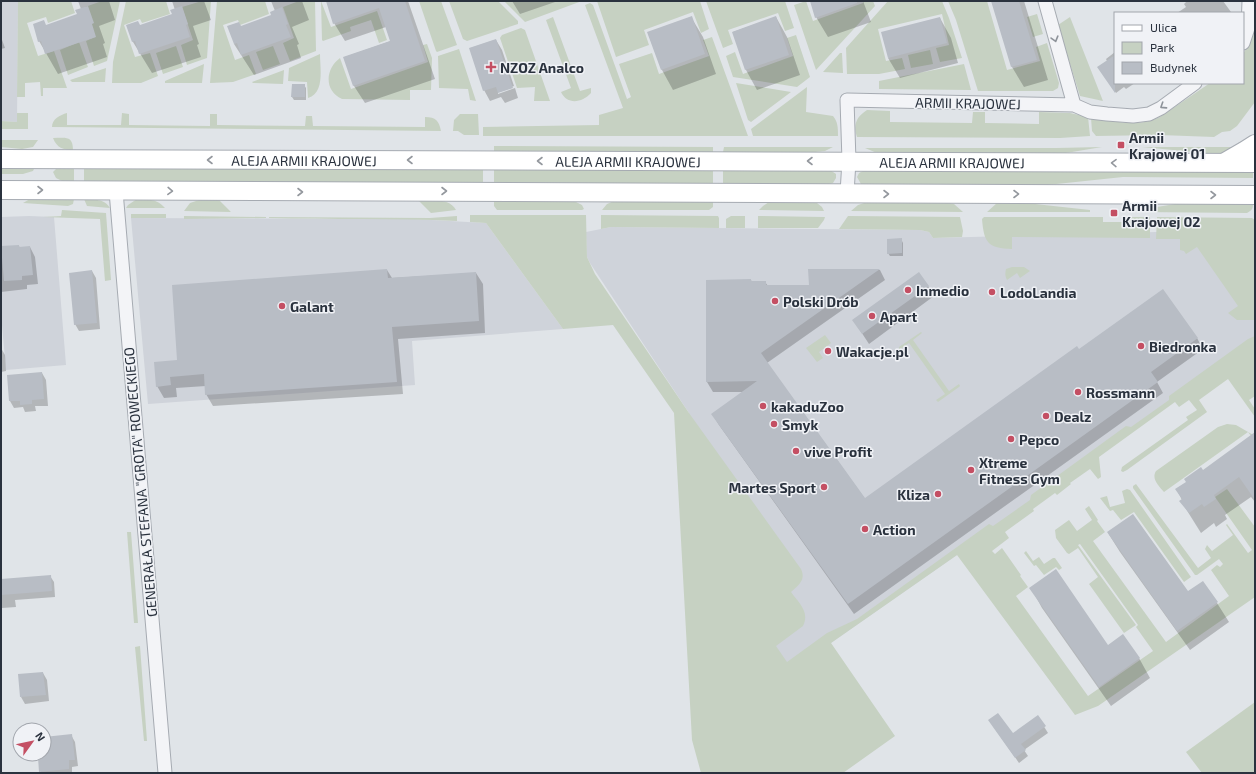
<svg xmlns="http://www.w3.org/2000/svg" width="1256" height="774" font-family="'Exo 2',sans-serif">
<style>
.built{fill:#cfd3da}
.green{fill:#c6d1c2}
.shadow{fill:#0003}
.building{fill:#b8bdc5}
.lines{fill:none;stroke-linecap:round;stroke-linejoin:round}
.street-casing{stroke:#a6abb2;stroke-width:15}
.secondary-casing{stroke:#a6abb2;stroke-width:20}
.street{stroke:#f3f4f7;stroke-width:13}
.secondary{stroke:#fff;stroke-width:18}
.oneway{stroke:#8e939a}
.oneway2{stroke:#94989e}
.poi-dot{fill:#c44f63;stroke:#f0f2f6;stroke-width:1.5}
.labels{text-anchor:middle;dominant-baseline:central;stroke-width:3;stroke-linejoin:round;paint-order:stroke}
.poi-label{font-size:14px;font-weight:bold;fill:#2a323e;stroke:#f0f2f6;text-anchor:start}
.street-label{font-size:14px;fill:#2a323e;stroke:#f0f2f6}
</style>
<rect width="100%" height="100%" fill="#e0e4e8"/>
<path class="built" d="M1 1H18L17 122 1 121Z
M29 216 54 217 66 365 6 370 1 314V217Z
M131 218 414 219 486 223 563 329 412 341 415 385 148 404Z
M611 227 920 230 929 232 933 238 1156 232 1255 241 1254 342 957 555 702 733 689 413 590 263 587 257 586 232Z"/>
<path class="green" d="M18 1H71L75 13 48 23 46 17 27 23 38 56 54 51 67 88H43V96H41L40 82 25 83V97H17Z
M102 1H120L107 61 94 66 86 41 95 37 85 7Z
M126 1H166L170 14 142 23 140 19 124 25 135 57 150 53 158 76 141 83H112L113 62Z
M202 1H211L207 58 187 65 181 45 193 40 182 7Z
M217 1H265L269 14 240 25 238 20 223 25 235 60 249 55 256 74 233 82 210 83Z
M299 1H315L316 51 290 61 283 43 294 38 283 7Z
M321 1 331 27 377 11 387 40 379 43 371 20 350 27 351 31 323 41 322 40Z
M419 1H441L457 45 437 52 436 51Z
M449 1H498L518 21V24L467 41 463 39Z
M504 1H582L525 22Z
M597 1H700L709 29 701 33 693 12 644 30 649 45 616 57Z
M706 1H785L794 28 785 31 778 13 728 30 733 44 723 48Z
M806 1 813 21 863 3V1H873L875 6 816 70 794 5Z
M888 1H942L949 18 962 58 940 62 936 48 949 45 942 14 878 29 886 61 902 58 905 69 879 74H847L846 48Z
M948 1H987L1007 70 1040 61 1036 47 1047 43 1059 83 1058 88 1053 91H978L956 20Z
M1255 1V102L1237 126 1230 131 1222 132 1214 137 1160 135 1096 136 1092 131 1091 118C1115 121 1138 128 1160 117L1210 83H1243V54L1251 40 1253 29Z
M590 3 593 5 627 99 631 97 619 64 652 53 659 74 709 56 703 40 712 37 748 136H483V127L599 125V115L623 108 585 5Z
M1037 14 1043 34 1033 37 1027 17Z
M553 17 580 91 591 88V93C582 103 567 105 561 92L571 88 546 20Z
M1070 17 1103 101 1080 96 1058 25Z
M521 28 525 30 550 101H534L535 87 517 88 500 38 502 35Z
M796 35 810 77 797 87 733 77 726 56 735 52 743 74 793 56 787 38Z
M79 42 88 67 68 75 60 50Z
M427 44 432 58 431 90H410V100L342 99C324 91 325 69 340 58L351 89 428 62 423 45Z
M176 46 183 67 163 74 156 53Z
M273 46 280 64 263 70 256 52Z
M459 49 476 101 470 100 468 89 439 88 438 56Z
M930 50 933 64 911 68 908 55Z
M840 53H842L843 73 823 72Z
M320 54C320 68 325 93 308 98L307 82 288 81 289 68Z
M204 64 202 83H165V81Z
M964 64 971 90 879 89V81Z
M106 68 105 82H72L70 80Z
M284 70 283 84 253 83 252 82Z
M736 83 791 92 751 122 748 120Z
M807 87 806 112 833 116C838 122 838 128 838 136H753L751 129Z
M867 110 890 111V122L972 123 973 112H985V123L1039 124V112L1070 113 1088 117 1090 136 1060 138 857 137C853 125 856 117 867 110Z
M17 113H28V129H1V121L17 122Z
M67 113V125H121L122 113 129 114V125L210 126V114H217V125L305 126 306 116H312L313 126 425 127V117C436 117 439 121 441 131L52 127C52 119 60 115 67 113Z
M460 114H478L479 135H464L458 131H453L454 120Z
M53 138C65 138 73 135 73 150 63 150 57 148 53 138Z
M1 140H38L33 147 22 149 1 147Z
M494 146 713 147V152H494Z
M724 147H833L825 151 815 152H723Z
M1102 147 1060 154 877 153 865 148H1056Z
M1142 147H1239L1226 153 1214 154Z
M1 168H33L34 169 33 171 23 174H1Z
M57 168H74V181H62L56 178 53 172Z
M84 168 483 170V183L84 181Z
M494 169 713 170V184L494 182Z
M723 170H830L836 174V178L833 183 829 184H723Z
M863 171 1253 172V178L1123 177 1047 185 866 184H861L857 177 859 173Z
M30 199H74L73 204 68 206 23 203Z
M84 199C94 200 104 198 110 208L87 206Z
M137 199C149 200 156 198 165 208H126L128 205Z
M199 200H219L231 212 184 211 190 203Z
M419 201C432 201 449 197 456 210L431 213Z
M494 201 576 202 582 205 584 209 582 210H497L494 206Z
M614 201 713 202V207L709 210H602L607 204Z
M769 202 817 203 822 207 824 211 759 210 763 206Z
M867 202 949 203 954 204 963 212 851 211 858 205Z
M997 203H1026L1090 210V212H987Z
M1175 204H1253C1253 209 1252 210 1247 213L1139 212V210Z
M62 210 106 213 111 280 105 281 100 219 43 217 61 216Z
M131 214H166V218H131Z
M470 215H586L587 257 595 274 689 413 801 569C806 580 799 585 791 592 799 603 810 612 803 626L776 646 787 662 827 633 857 619 989 524 993 526 1030 500 1031 495 1126 426 1131 427 1169 400V396L1248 339 1255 336V390L1254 391 1255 396 1249 400 1255 409V417L1228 379 1199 400 1207 412 1127 470 1123 472 1121 471 1122 467 1188 420 1186 417 1197 410 1189 400 1179 407 1175 402 1099 457 1101 477 1098 479 1090 469 1070 483 1071 484 1057 495 1055 493 1033 509 1034 511 1005 532 1009 538 992 551 995 554 1002 548 1021 575 1020 576 1028 587 1016 596 1088 696 1153 651 1136 627 1138 625 1080 544 1078 545 1136 625 1124 633 1089 584 1098 577 1078 548 1069 554 1067 553 1056 538 1055 530 1069 520 1077 531 1092 520 1085 509 1089 506 1098 520 1097 521 1105 532 1093 541 1166 642 1229 596 1211 570 1217 565 1220 567 1223 564 1219 559 1197 575H1195L1133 488V486L1136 484 1198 568 1211 558 1205 549 1207 545 1212 551 1233 535 1226 525 1227 524 1248 553 1252 550 1215 497 1227 489 1255 527V597L1098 706 1075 715 957 555 831 643 895 736 843 773H701L692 740 674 413 613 325 563 329 486 223 470 222Z
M601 215 718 216 719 218V228L611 227 601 229Z
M184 216 266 217V218L184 219Z
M457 216V221C394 218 331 220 269 218V217L430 218Z
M731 216H745V228H726V219Z
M758 216 824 217H825L824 220 818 228H758Z
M848 216 960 217 963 231 962 237 933 238 929 232 920 230 839 229Z
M984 217H1103V222H1126V217H1150V238L1012 237V249C988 248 984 243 982 219Z
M1157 217 1252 218 1255 220V320H1237L1228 313 1238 306 1197 247 1186 254 1184 251 1180 250V239H1156Z
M1012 267H1024L1030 271 1020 278 1017 273 1007 280C1005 276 1005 274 1006 269Z
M921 332 922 333 913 340 949 391 959 384 960 386 959 387 938 402 936 400 945 394 909 343 899 350V347Z
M825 335 831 343 819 352 823 358 817 362 806 348Z
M1227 424 1236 425 1255 436V441L1248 432 1164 492C1159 486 1151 479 1156 471L1218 427Z
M1127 489 1130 490 1191 577 1184 582 1134 512 1121 520 1113 510 1110 511 1100 498 1107 496 1110 507 1125 503 1122 491Z
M127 532H131L138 623H134Z
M1026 551 1033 561 1039 557 1044 564 1053 558H1055L1062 568 1059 570 1056 567 1044 575 1036 565 1034 566 1024 553Z
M140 646 147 741H144L135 647Z
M1255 702V773H1202L1186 752Z"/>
<path class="shadow" d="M78 1H109L115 20 99 26 105 43 103 44 107 57 58 74 39 41 46 26 78 15 81 9Z
M172 1H204L211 20 193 26 199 44 197 45 201 57 152 73 133 42 128 25 140 26 173 15 175 10Z
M271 1H302L309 20 292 27 299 44 297 45 301 58 254 75 234 44 241 27 272 16 275 11Z
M329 1H408L435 79 365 103 354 86 345 57 391 41 386 27 345 41 334 23Z
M512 1H558L520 14Z
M811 1H863L871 22 828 37 816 17Z
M992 1H1024L1048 80 1024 87 1012 67Z
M1187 1H1223L1231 12 1177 13 1186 7 1184 4Z
M691 17 703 37 716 74 673 90 662 70 648 33Z
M776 17 787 37 800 75 757 90 746 70 733 32Z
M940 18 951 38 958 63 900 78 888 58Z
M1 37 5 48 1 49Z
M496 40 502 50 514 86 498 92V94L515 88 518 98 505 103 501 97 490 101 484 90Z
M1115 52V83H1135L1126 89 1124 87 1116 93 1103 74 1107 61 1106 59Z
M304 85 306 88V100H294L292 97Z
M901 239 903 243V256H890L888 253Z
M19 246 20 248 30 247 35 257 38 284 27 285V289L1 292V247Z
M387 270 392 278 476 273 483 284 485 333 398 339 403 394 213 406 206 394V386L176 388 177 397 164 398 157 386 178 361Z
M809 270H880L885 280 767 363 865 499 1079 350 1197 338 1203 349 1157 382 1163 393 854 614 719 425 713 415 745 392H713L707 382 751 280 752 282H765L768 286H810Z
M92 271 96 278 100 329 79 331 75 324Z
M928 286 934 296 869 344 854 321Z
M1 348 5 355 6 371 1 372Z
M42 373 46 380 48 406H35L36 411 25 412 23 407 14 408 10 401Z
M1255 449V502L1251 497 1225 515 1227 519 1216 527 1214 523 1201 533 1181 501 1182 500 1177 490 1203 471Z
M1108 533 1188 592 1217 603 1229 622 1190 650 1120 552Z
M50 576 54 582 55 597 15 600 16 607 2 608 1 580Z
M1031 588 1108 646 1139 658 1150 678 1111 706 1042 608Z
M43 673 47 680 49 701 25 704 21 697Z
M1038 717 1048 733 1024 750 1028 756 1019 763 993 726 1013 735Z
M71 735 75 742 78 766 72 767V773H41L39 758 47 757Z"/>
<path class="building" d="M326 1H405L425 61 353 86 343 57 390 41 379 8 333 24Z
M810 1H857V3L815 18Z
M991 1H1019L1037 60 1011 67Z
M88 6 94 23 92 24 96 37 45 54 41 41 38 42 33 24 44 20 46 25 77 14 75 10Z
M182 6 188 24 186 25 190 37 139 54 135 41 132 42 126 25 138 21 140 25 172 14 170 10Z
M282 7 288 24 286 25 291 37 241 55 237 43 234 44 227 26 239 22 241 26 271 15 270 12Z
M692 16 705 54 661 70 647 32Z
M776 16 789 55 745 70 732 32Z
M940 17 947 43 888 58 881 32Z
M496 39 513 88 498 93 496 87 483 91 469 48Z
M1115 55V93L1097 67Z
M292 84H305V97H291Z
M902 238V253L887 254V239Z
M19 245V247L30 246 33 275 22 276V280L4 281 1 246Z
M387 269 388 278 476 272 479 321 392 327 397 382 205 395 204 374 170 377 171 385 156 387 154 362 177 360 172 285Z
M808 269H880L761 353 865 498 1077 346 1079 349 1163 289 1198 338 1151 372 1158 382 848 604 711 414 757 381 706 382V280L751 279V281H766V285H809Z
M92 270 97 323 74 325 69 273Z
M919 272 929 286 862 334 852 320Z
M42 372 44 399 32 400V404L20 405V401H9L7 375Z
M1255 432V500L1239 477 1214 495 1216 499 1204 507 1202 504 1189 513 1179 501 1182 499 1175 489 1186 482 1184 479 1201 467 1203 470Z
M1133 514 1188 591 1203 581 1218 602 1177 631 1107 532Z
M1056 569 1108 645 1123 634 1140 658 1099 687 1029 588Z
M51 575 52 591 1 595V579Z
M43 672 46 695 20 697 18 674Z
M998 713 1013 733 1038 715 1046 726 1021 744 1026 750 1015 758 988 720Z
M72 734 75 760H69V769L39 772 38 757 46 756 44 737Z"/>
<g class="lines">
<g class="street-casing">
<path id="street" d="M1045 1 1074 105
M1243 43 1248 28 1249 1
M116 191 165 773
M847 193 849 161 847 100 1074 105 1090 112 1107 114 1133 116 1149 114 1161 108 1195 83"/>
</g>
<g class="secondary-casing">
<g id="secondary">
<path id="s1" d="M1 159 1255 163"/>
<path d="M1225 162 1244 151 1255 144"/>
<path d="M1 190 1255 195"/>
</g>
</g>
<use href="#street" class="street"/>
<use href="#secondary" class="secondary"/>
</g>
<defs><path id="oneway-chevron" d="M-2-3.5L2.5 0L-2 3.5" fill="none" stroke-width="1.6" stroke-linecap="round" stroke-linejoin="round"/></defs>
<g class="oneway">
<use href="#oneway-chevron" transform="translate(1055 39) rotate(74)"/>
<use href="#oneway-chevron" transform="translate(1163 106) rotate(147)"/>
</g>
<g class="oneway2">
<use href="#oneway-chevron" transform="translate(210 160) rotate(-180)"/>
<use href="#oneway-chevron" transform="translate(410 160) rotate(-180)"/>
<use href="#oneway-chevron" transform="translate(540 161) rotate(180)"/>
<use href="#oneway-chevron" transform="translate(810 161) rotate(-180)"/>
<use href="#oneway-chevron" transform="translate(1114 163) rotate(-179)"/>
<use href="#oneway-chevron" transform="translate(40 190)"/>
<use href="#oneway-chevron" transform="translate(170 191) rotate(2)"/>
<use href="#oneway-chevron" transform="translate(444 191)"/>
<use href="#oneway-chevron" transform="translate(300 192)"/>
<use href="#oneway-chevron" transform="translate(886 194)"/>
<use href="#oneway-chevron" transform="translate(1016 194)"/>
<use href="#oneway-chevron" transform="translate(1213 195)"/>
</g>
<g class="poi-dot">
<path d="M489 61h4v4h4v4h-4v4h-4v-4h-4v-4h4z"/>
<rect x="1117" y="141" width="8" height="8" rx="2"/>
<rect x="1110" y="209" width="8" height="8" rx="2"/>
<circle cx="908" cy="290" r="4"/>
<circle cx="992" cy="292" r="4"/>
<circle cx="775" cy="301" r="4"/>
<circle cx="282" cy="306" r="4"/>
<circle cx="872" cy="316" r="4"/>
<circle cx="1141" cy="346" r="4"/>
<circle cx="828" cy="351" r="4"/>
<circle cx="1078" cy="392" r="4"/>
<circle cx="763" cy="406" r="4"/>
<circle cx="1046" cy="416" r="4"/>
<circle cx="774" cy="424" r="4"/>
<circle cx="1011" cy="439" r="4"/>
<circle cx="796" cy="451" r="4"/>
<circle cx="971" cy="470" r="4"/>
<circle cx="824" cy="487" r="4"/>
<circle cx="938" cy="494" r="4"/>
<circle cx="865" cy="529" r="4"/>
</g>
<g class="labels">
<g class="poi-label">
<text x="500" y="67">NZOZ Analco</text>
<text x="1129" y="137">Armii<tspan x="1129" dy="16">Krajowej 01</tspan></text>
<text x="1122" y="205">Armii<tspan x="1122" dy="16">Krajowej 02</tspan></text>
<text x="916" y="290">Inmedio</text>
<text x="1000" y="292">LodoLandia</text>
<text x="783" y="301">Polski Drób</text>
<text x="290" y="306">Galant</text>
<text x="880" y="316">Apart</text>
<text x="1149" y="346">Biedronka</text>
<text x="836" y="351">Wakacje.pl</text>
<text x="1086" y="392">Rossmann</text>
<text x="771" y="406">kakaduZoo</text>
<text x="1054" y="416">Dealz</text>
<text x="782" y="424">Smyk</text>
<text x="1019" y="439">Pepco</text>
<text x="804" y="451">vive Profit</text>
<text x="979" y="462">Xtreme<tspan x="979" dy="16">Fitness Gym</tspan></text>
<text x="816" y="487" text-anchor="end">Martes Sport</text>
<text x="930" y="494" text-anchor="end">Kliza</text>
<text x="873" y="529">Action</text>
</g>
<g class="street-label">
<text transform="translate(968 103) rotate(1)">ARMII KRAJOWEJ</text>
<text stroke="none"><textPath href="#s1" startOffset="303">ALEJA ARMII KRAJOWEJ</textPath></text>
<text stroke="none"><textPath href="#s1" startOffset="627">ALEJA ARMII KRAJOWEJ</textPath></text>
<text stroke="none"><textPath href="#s1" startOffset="951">ALEJA ARMII KRAJOWEJ</textPath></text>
<text transform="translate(140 482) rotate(-95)">GENERAŁA STEFANA "GROTA" ROWECKIEGO</text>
</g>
</g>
<rect width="1256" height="774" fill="none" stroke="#2a323e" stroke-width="4"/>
<rect x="1114" y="12" width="130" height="72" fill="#f0f2f6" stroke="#a1a5ac"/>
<rect x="1122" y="25" width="20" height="6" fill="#ffffff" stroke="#a1a5ac"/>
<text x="1150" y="32" font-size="12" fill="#2a323e">Ulica</text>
<rect x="1122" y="42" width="20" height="12" fill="#c6d1c2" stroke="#a1a5ac"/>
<text x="1150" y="52" font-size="12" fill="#2a323e">Park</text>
<rect x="1122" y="62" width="20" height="12" fill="#b8bdc5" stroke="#a1a5ac"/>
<text x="1150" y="72" font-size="12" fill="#2a323e">Budynek</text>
<g transform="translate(32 742) rotate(57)"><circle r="19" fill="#f0f2f6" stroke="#a1a5ac"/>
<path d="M0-3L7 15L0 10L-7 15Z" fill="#c44f63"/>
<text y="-6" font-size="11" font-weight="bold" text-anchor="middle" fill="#2a323e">N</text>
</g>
</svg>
